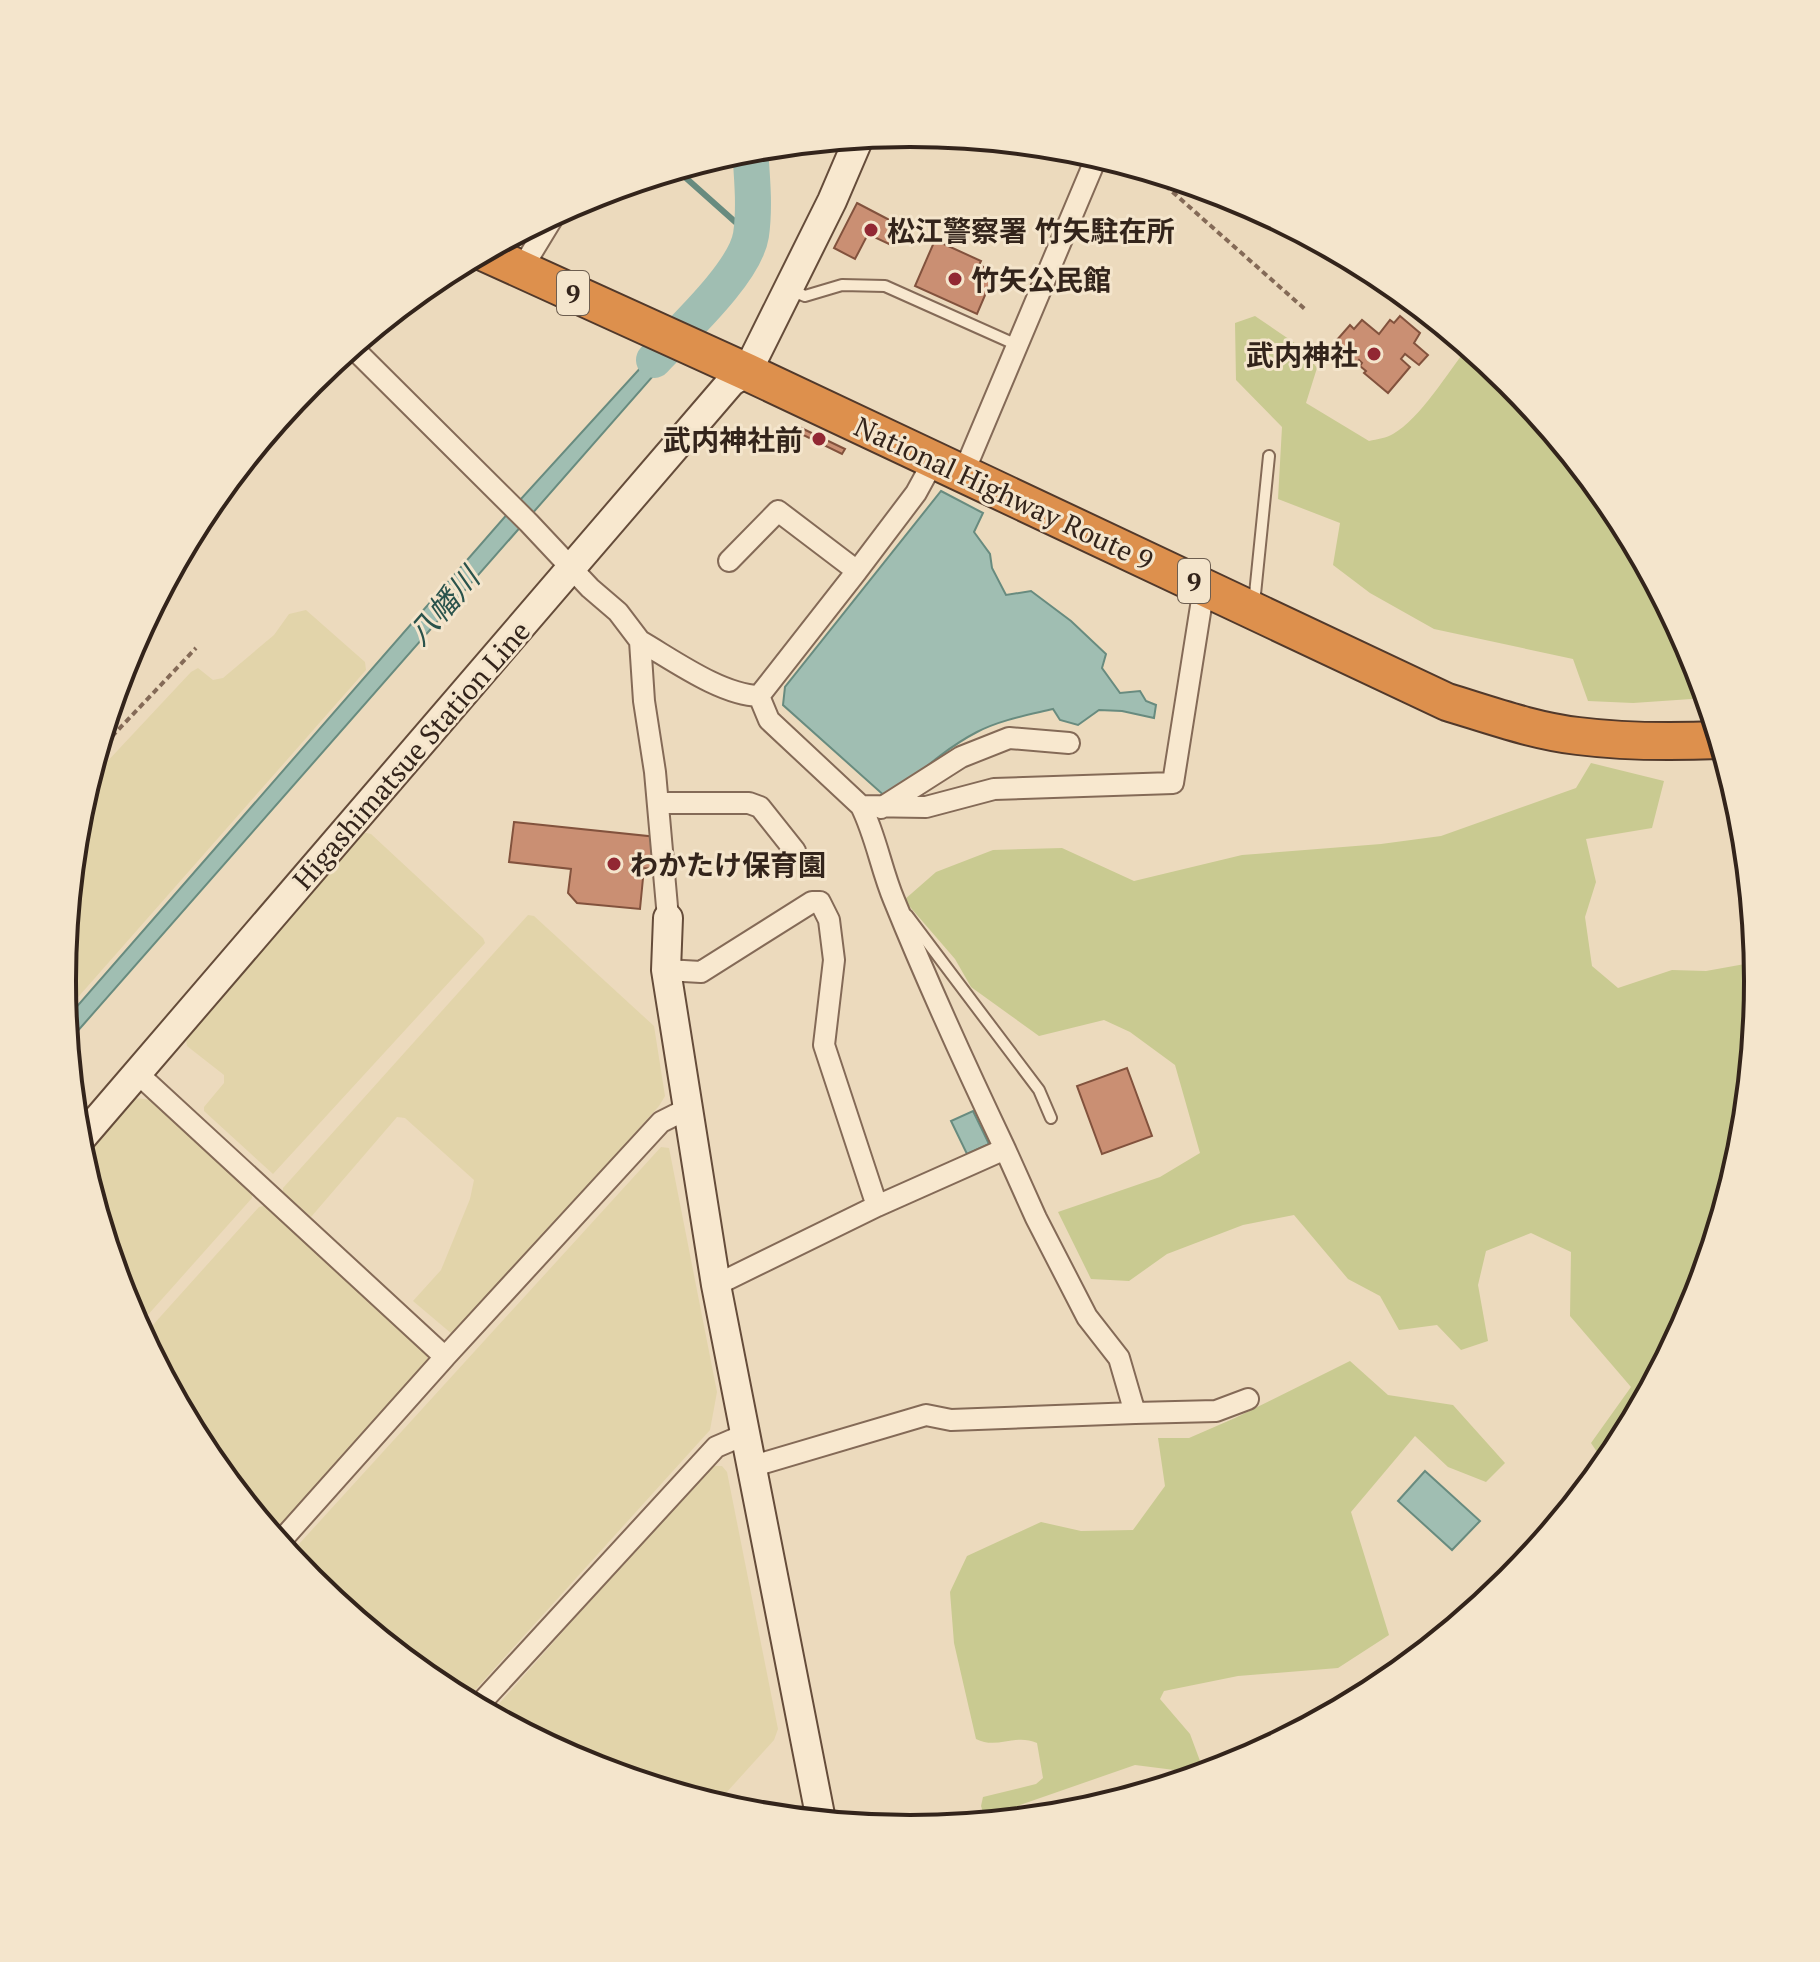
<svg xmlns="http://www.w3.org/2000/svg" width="1820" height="1962" font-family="'PT Serif','Noto Sans JP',serif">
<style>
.farmland{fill:#e2d4aa}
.green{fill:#c9ca91}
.water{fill:#a0beb2;stroke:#688b7f;stroke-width:2}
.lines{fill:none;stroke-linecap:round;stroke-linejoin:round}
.stream{stroke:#688b7f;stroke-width:6}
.river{stroke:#a0beb2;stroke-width:36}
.building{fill:#ca8f73;stroke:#82523d;stroke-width:2}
.lane-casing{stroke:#846a57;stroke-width:14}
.street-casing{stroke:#846a57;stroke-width:24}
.secondary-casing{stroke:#654c3a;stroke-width:32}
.highway-casing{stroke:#51392b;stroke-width:40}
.path{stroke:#846a57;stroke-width:4;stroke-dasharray:6 4;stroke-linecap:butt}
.lane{stroke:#f8e8cf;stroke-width:10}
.street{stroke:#f8e8cf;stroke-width:20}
.secondary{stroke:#f8e8cf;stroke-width:28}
.highway{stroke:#dd904d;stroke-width:36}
.poi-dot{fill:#922833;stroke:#f4e5cc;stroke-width:3}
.labels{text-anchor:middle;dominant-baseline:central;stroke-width:6;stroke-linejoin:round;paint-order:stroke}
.shield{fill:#f4e5cc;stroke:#6d5e50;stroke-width:2}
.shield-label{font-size:26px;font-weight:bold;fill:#33241b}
.poi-label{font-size:28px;font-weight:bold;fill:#33241b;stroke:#f4e5cc;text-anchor:start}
.street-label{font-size:28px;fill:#33241b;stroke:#f4e5cc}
.water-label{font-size:30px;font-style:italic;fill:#2a534c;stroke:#f4e5cc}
.rim{fill:none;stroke:#33241b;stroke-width:4}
</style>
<rect width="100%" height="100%" fill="#ecdabd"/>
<path class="farmland" d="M306 610 365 662 366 670 65 1012 62 981 78 815 89 781 191 672 198 668 213 680 223 678 274 635 289 614Z
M361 832 371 834 483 938 485 943 273 1174 204 1111V1107L224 1083V1075L187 1046 186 1039Z
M528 915 534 916 654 1026 665 1096 659 1106 457 1333 452 1334 413 1301 441 1270 470 1199 474 1180 405 1118 397 1117 311 1217 283 1195V1188Z
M134 1098 153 1100 252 1190V1198L138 1326 126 1305 98 1213 100 1208 96 1204 82 1157Z
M661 1147 669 1148 717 1392 710 1430 466 1700 438 1686 310 1580 289 1555Z
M272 1204 427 1348 428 1367 275 1537 205 1452 143 1336 259 1207Z
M713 1466H722L727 1472 778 1729 774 1740 716 1804 585 1764 490 1714 703 1473Z"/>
<path class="green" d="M1255 316 1302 348 1317 368 1306 403 1369 441C1377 439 1387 438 1393 434 1420 419 1448 372 1468 347L1510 382 1615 510 1694 657 1706 698 1633 703 1588 701 1573 659 1434 629 1370 593 1333 565 1340 523 1278 499 1282 427 1236 380 1235 323Z
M1591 763 1664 781 1652 828 1586 839 1596 882 1585 917 1592 966 1618 988 1672 970 1706 971 1756 962 1758 981 1742 1147 1693 1306 1615 1453 1605 1464 1591 1443 1631 1387 1570 1316 1571 1252 1531 1233 1486 1251 1478 1285 1488 1341 1461 1350 1437 1325 1399 1330 1380 1296 1348 1279 1294 1215 1243 1225 1167 1254 1129 1281 1091 1279 1058 1212 1160 1177 1200 1153 1175 1065 1130 1032 1104 1020 1039 1036 971 987 955 959 904 900 936 872 993 850 1062 848 1134 881 1242 855 1381 844 1441 836 1576 788Z
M1350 1361 1388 1395 1453 1405 1505 1463 1486 1482 1448 1467 1415 1436 1351 1512 1389 1635 1338 1668 1238 1676 1164 1691 1160 1699 1190 1734 1203 1769 1198 1773 1135 1765 1020 1805 1015 1813 1016 1819 986 1822 981 1806 983 1797 1036 1784 1043 1778 1037 1743C1015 1733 997 1750 976 1739L954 1643 950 1592 967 1556 1041 1522 1081 1531 1133 1530 1165 1486 1158 1438H1189L1235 1418Z"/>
<path class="water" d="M654 353 668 359 68 1042 66 1019 510 511Z
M941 491 983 513 974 532 990 554 992 568 1006 595 1031 591 1071 621 1106 654 1102 668 1120 693 1140 691 1146 701 1156 705 1154 718 1122 711 1099 710 1078 725 1060 720 1053 709C1028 715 1000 720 977 732 944 749 916 776 888 799L783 705 785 687Z
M973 1111 989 1144 967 1154 951 1121Z
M1425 1471 1480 1521 1452 1550 1398 1501Z"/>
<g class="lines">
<path class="stream" d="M677 170 751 236"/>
<path class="river" d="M654 360C681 331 745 273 751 235 755 208 752 176 750 149"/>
</g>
<path class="building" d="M857 203 901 226 891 245 868 234 855 259 834 248Z
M935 240 981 261 979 265 995 272 977 314 915 286Z
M1400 316 1420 333 1414 343 1428 355 1419 365 1405 354 1401 359 1410 367 1388 393 1364 373 1366 371 1360 366 1362 363 1359 360 1355 365 1336 349 1340 345 1336 341 1350 325 1354 329 1362 320 1379 334 1390 320 1394 323Z
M795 425 845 449 842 454 793 430Z
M514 822 657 837 654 869 644 868 640 909 577 903 568 893 571 869 509 862Z
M1127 1068 1152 1136 1102 1154 1077 1086Z
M1532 1553 1509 1581 1422 1652 1418 1646Z"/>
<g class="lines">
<g class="lane-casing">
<path id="lane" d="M790 290 805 296 842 285 885 286 1017 345
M1254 604 1269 456
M907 915 1039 1090 1051 1118"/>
</g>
<g class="street-casing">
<path id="street" d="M521 270 555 214
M352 347 529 523 590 588 618 612 640 641 644 701 655 772 668 918
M963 474 1097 156
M729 561 778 511 857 571 759 696
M857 571 916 493 934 460
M640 641C673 660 721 695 759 696L769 720 861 806C876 836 881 869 894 900 928 984 966 1067 1005 1149
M658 803H749L760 807 795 851
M861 806 926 807 994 789 1173 783 1201 606 1208 588
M881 808 961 757 1009 738 1069 743
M666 970 701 972 812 902H820L829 920 834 960 824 1045 877 1206
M137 1073 445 1357 279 1543
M716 1285 877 1206 1005 1149 1036 1218 1087 1317 1119 1358 1135 1413 951 1420 926 1415 750 1467
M445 1357 661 1122 687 1109
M1135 1413 1216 1411 1248 1399
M477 1707 716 1447 744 1435"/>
</g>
<g class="secondary-casing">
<path id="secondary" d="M668 918 666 970 716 1285 821 1820
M78 1142 731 382 747 372 832 201 859 138"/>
</g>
<g class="highway-casing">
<path id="highway" d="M483 252 747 372 1447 702C1490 715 1534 731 1578 736 1625 742 1671 742 1719 740"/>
</g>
<path class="path" d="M1150 172 1307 311
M98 751 196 648"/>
<use href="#lane" class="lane"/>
<use href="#street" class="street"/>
<use href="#secondary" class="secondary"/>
<use href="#highway" class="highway"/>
</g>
<g class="poi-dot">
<circle cx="871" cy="230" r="8"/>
<circle cx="955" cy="279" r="8"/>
<circle cx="1374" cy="354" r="8"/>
<circle cx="819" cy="439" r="8"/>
<circle cx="614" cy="864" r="8"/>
</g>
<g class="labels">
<g class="shield">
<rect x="557" y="271" width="32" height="44" rx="6"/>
<rect x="1178" y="559" width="32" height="44" rx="6"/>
</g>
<g class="shield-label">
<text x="573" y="293">9</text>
<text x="1194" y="581">9</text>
</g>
<g class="poi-label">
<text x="887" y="230">松江警察署 竹矢駐在所</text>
<text x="971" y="279">竹矢公民館</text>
<text x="1358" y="354" text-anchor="end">武内神社</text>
<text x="803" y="439" text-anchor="end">武内神社前</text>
<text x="630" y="864">わかたけ保育園</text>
</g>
<g class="street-label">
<text transform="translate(1004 493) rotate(25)">National Highway Route 9</text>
<text transform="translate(411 755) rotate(-49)">Higashimatsue Station Line</text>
</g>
<g class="water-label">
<text transform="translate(443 606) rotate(-49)">八幡川</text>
</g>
</g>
<path d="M0 0H1820V1962H0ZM76 981a834 834 0 1 1 1668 0a834 834 0 1 1-1668 0Z" fill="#f4e5cc" fill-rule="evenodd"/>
<path class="rim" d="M76 981a834 834 0 1 1 1668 0a834 834 0 1 1-1668 0Z"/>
</svg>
